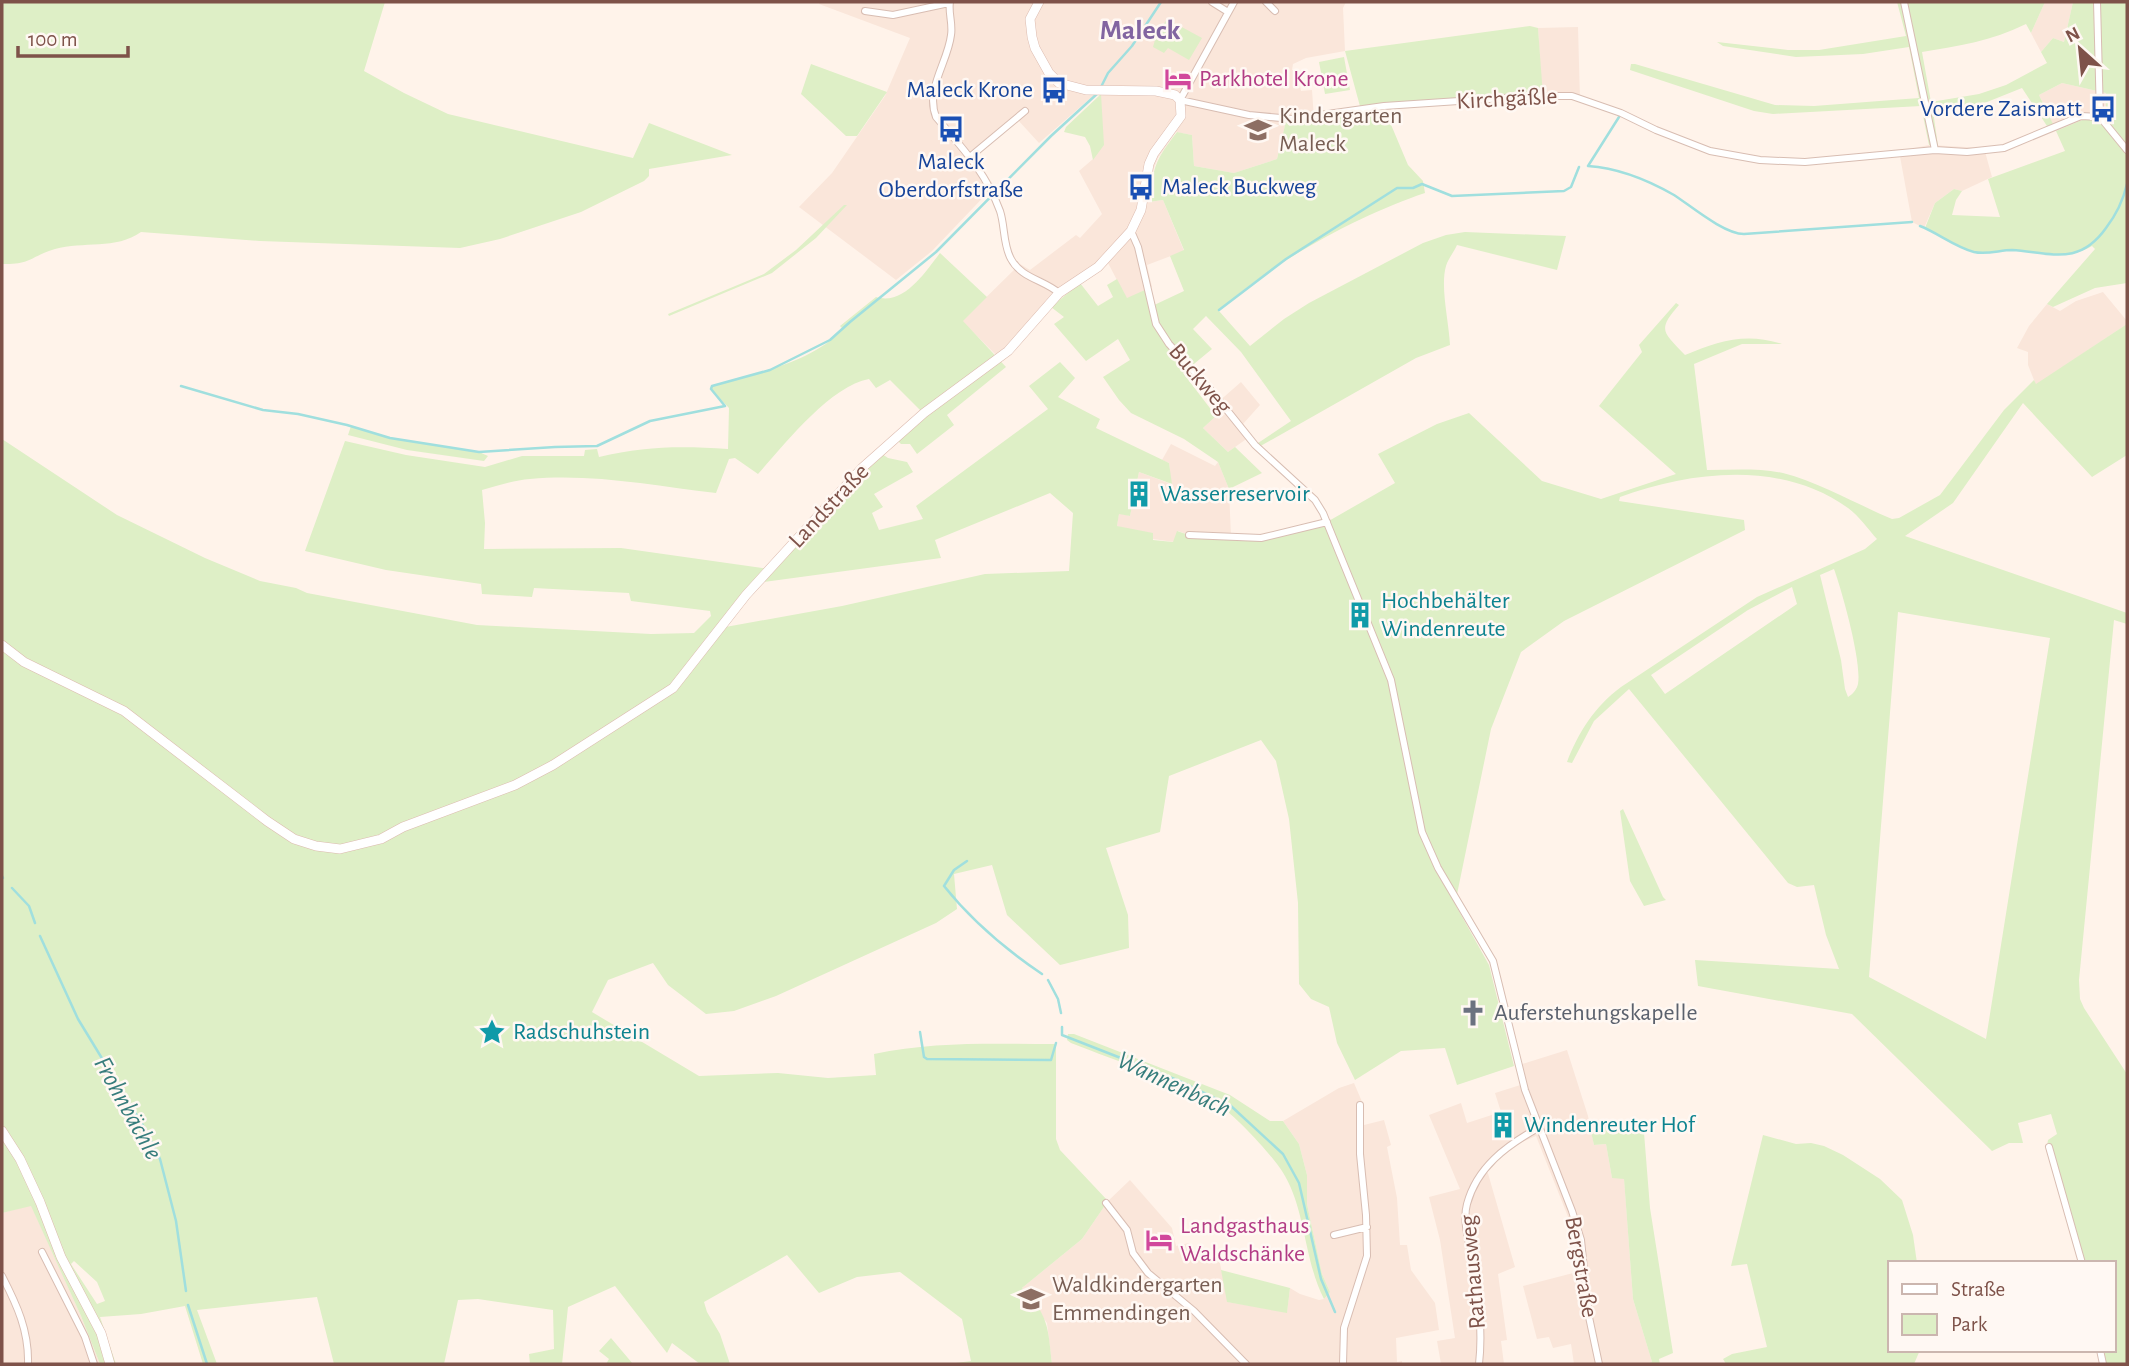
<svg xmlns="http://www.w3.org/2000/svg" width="2129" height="1366" font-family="'Alegreya Sans',sans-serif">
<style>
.residential{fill:#fae6da}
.green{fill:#deefc6;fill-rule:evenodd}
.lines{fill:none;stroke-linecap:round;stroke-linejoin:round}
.stream{stroke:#a0dfde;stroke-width:2.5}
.street-casing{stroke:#d8bdb2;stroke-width:8}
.secondary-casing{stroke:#dcbbaf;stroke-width:10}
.street{stroke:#fff;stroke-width:6}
.secondary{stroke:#fff;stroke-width:9}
.labels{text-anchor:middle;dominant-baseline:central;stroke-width:5;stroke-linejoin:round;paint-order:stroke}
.hotel-label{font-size:24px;fill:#b23c85;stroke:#fff8f3;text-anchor:start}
.transit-label{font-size:24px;fill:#164399;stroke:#fff8f3;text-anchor:end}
.street-label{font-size:24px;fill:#7e5249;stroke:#fff8f3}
.education-label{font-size:24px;fill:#785e54;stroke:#fff8f3;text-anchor:start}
.culture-label{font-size:24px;fill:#0d838f;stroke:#fff8f3;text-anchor:start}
.worship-label{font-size:24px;fill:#5b616d;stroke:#fff8f3;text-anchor:start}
.water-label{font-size:26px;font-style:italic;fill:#377d7c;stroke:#fff8f3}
.quarter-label{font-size:28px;font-weight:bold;fill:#8265a1;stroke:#fff8f3}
</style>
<rect width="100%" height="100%" fill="#fff3ea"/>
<path class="residential" d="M820 2H1346L1343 8 1345 51 1306 58 1293 64 1292 70H1297L1301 91 1312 90 1314 119 1286 121 1277 159 1234 173 1194 166 1192 135 1176 132 1158 158 1154 168 1149 202 1163 200 1184 251 1147 265 1152 287 1127 299 1108 263 1066 293 1001 360 962 321 1020 264 1030 270 1076 235 1080 238 1102 214 1079 171 1093 159 1101 94 1094 95 1039 143 1017 119 975 157 994 186 932 251 896 280 799 207 832 173 885 96 910 38 819 4Z
M2045 2H2073L2064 42 2053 38 2041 52 2031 33Z
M1578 27 1580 100 1572 97H1542L1538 28Z
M2062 83 2106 93V117L2082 120 2056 131 2039 95Z
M1929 145 1984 148 1992 177 1962 191 1954 189 1935 203 1924 228 1912 222 1899 151Z
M2103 292 2127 321V324L2036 385 2028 365V352L2017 348 2029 326 2047 304 2060 311 2076 301Z
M1241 382 1260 405 1243 424 1252 435 1228 452 1203 428 1216 416 1219 419 1225 414 1217 403Z
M1171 444 1215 466 1218 462 1229 489 1231 537 1189 535 1178 531 1174 542 1153 539 1117 526 1119 513 1130 516 1139 472 1171 484 1169 463 1162 460Z
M1567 1050 1588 1116 1594 1145 1606 1144 1612 1178H1624L1633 1299 1652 1362 1645 1364H1574L1571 1344 1553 1348 1549 1337 1537 1339 1523 1286 1577 1272 1578 1242 1536 1136 1513 1146 1497 1158 1487 1170 1515 1267 1498 1274 1507 1340 1501 1341 1504 1364H1441L1437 1341 1455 1338 1440 1240 1429 1197 1460 1189 1429 1115 1461 1103 1467 1123 1501 1112 1495 1093 1527 1083 1522 1064Z
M1354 1083 1363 1104 1364 1125 1384 1120 1391 1145 1387 1147 1397 1198 1400 1245H1407L1411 1270 1435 1303 1439 1330 1396 1338 1397 1362 1402 1361V1364H1052L1047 1323 1022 1288 1082 1239 1108 1201 1130 1180 1172 1228 1176 1246 1189 1243 1194 1257 1218 1254 1228 1302 1287 1312 1290 1288 1300 1294 1319 1300 1324 1299 1330 1292 1322 1274 1307 1204V1175L1299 1144 1283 1121 1339 1088Z
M31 1205 81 1316 100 1364H2V1213Z"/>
<path class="green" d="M2 2H385L364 71 404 93 448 114 633 158 649 123 732 155 649 169V176L644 181 581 212 500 239 460 248 260 241 141 232C116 250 83 241 55 249 31 256 31 265 2 264Z
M1897 2H2045L2031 33 2026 24C1992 41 1958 46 1922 52L1931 102 1979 94 2006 85 2047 63 2041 52 2053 38 2064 42 2073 2H2127V283L2095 288 2053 307 2047 304 2095 249 2092 246C2067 261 2038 251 2012 250 1999 250 1986 255 1974 251 1956 247 1940 236 1925 228L1935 203 1954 189 1962 191 1956 200 1952 215 2000 217 1988 179 2065 151 2056 131 2082 120 2106 116V93L2062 83 2039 95 2053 124 2047 126 2022 88 1987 102 1933 111 1938 146 1929 145 1921 106 1773 114 1754 111 1630 70 1631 64H1635L1775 105 1814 106 1919 98 1909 47 1863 54 1796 57 1723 46 1717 42 1788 50H1819L1906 36Z
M1167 19 1202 38 1189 60 1168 48 1164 53 1153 47 1156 36Z
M1530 26 1538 28 1543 96 1384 108 1408 165 1423 181 1425 193C1359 215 1270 263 1219 311L1250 346 1284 319 1309 303 1423 243 1446 235 1465 232 1566 236 1557 270 1457 245C1454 252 1448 259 1446 266 1440 287 1449 322 1450 345L1416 358 1257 448 1255 445 1291 421 1241 352 1206 316 1193 329 1212 349 1183 373 1216 416 1203 428 1228 452 1235 447 1262 473 1229 489 1218 462 1184 439 1131 413 1119 400 1103 377 1130 360 1118 339 1086 361 1054 324 1064 317 1051 307 1080 283 1098 306 1113 297 1107 285 1117 279 1127 298 1147 289 1150 307 1184 291 1170 256 1184 250 1163 200 1149 202C1154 166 1154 162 1177 132L1192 135 1194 166 1234 173 1277 159 1286 121 1308 120 1361 110 1345 51Z
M1344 57 1350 90 1325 94 1319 62Z
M811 64 887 92 857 136H846L801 94Z
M1101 94 1104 145 1093 160 1090 146 1085 137 1064 132 1066 127Z
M844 205H847L816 238 772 273 669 316 668 314 764 274 796 250Z
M940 253 987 297 963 321 1006 367 947 415 954 425 917 454 910 444H901L895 438 923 413 890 380 876 388 869 379C830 386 784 445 758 474L735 458 729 459 716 493C655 486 592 473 530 479 514 480 498 486 482 490L485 523 484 549 621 548 770 569 879 452 888 458 907 462 913 472 874 494 883 507 872 513 879 530 923 519 916 506 1048 409 1029 386 1060 362 1075 378 1058 397 1100 419 1096 428 1169 463 1172 484 1139 472 1130 516 1119 514 1117 526 1153 533V540L1173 542 1177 531 1189 535 1261 538 1327 522 1395 483 1378 454 1437 424 1469 413 1542 481 1601 499 1676 474 1599 406 1642 352 1639 345 1676 303 1679 305C1656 331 1664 332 1685 355 1718 341 1746 332 1782 344H1742L1694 364 1707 470C1732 470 1759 468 1783 473 1821 483 1856 504 1892 519L1899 518 1940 495 2004 410 2034 380 2036 384 2127 324V455L2092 477 2023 403 1953 503 1905 536 2127 613V624L2114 620 2079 980 2080 999 2084 1008 2127 1074V1364H2100L2097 1350H2113V1263H2079L2047 1146 2048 1140 2057 1134 2051 1114 2018 1123 2023 1143H2009L1992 1151 1852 1014 1698 986 1695 960 1839 969 1826 935 1814 885 1797 887 1788 883 1629 689 1594 721 1572 763 1567 762C1578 733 1595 706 1621 687L1757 597 1865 549 1877 539C1868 529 1859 516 1848 508 1781 460 1692 471 1620 497L1619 501 1744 520 1745 530 1564 621 1521 652 1491 729 1455 904 1489 965 1514 1066 1457 1085 1445 1048 1401 1051 1355 1080 1337 1043 1329 1007 1311 999 1299 984 1298 903 1289 819 1276 761 1261 740 1169 776 1160 832 1106 848 1128 915 1129 948 1060 965 1007 915 992 865 954 874 957 909 936 923 776 996 734 1011 706 1014 668 985 653 963 608 980 592 1012 699 1076 778 1073 828 1078 876 1075 874 1054C934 1041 995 1044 1056 1044V1139L1060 1150 1108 1201 1082 1239 1022 1288C1049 1315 1048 1328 1052 1364H948L971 1361 962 1319 900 1272 857 1277 819 1293 787 1255 704 1302 707 1312 720 1334 730 1364H700L672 1343 667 1353 615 1286 568 1307 562 1364H530L529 1354 554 1349 553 1310 478 1299 458 1300 444 1364H334L317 1297 197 1310 217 1364H203L185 1306 141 1314 100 1317 116 1364H100L81 1316 31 1206 2 1213V439L117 515 205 558 260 581 296 588 307 593 477 625 651 634 694 633 711 616 710 611 631 601 629 593 534 588 532 597 482 594 481 584 386 570 305 551 345 441 406 455 485 467 522 456H584L585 450 597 449 599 457C645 446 681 446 728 449L729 408 711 389 712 386C757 372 810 364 843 329L840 326 876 297C904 306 926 271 940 253ZM1050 493 1073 513 1069 571 985 574 842 606 720 628 757 583 941 558 935 540ZM1834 569C1842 591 1862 662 1858 684 1857 689 1853 694 1848 697L1845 689 1841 660 1820 575ZM1792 587 1797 604 1665 694 1651 675 1748 610ZM1898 612 2050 638 1986 1039 1869 977ZM74 1261 97 1282 105 1301 97 1304 71 1264Z
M351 426 390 438 479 452 488 456 484 461 407 450 348 435Z
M1623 809 1663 897 1666 900 1644 906 1630 881 1620 811Z
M1068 1034H1074L1230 1095 1270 1121H1283L1299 1144 1307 1175V1204L1322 1274 1330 1292 1324 1299C1304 1260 1306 1213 1285 1176 1276 1159 1236 1116 1220 1106 1176 1080 1119 1062 1071 1043L1067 1040Z
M1643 1120 1650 1208 1673 1353 1659 1359 1660 1364H1645L1652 1362 1633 1299 1624 1179 1612 1178 1606 1144 1594 1145 1589 1123Z
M1763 1135 1796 1144 1811 1143 1824 1146 1843 1155 1880 1179 1902 1200 1913 1235 1917 1263H1889V1350H1920L1914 1364H1726L1723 1359 1732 1354 1767 1347 1747 1264 1731 1266Z
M1221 1270 1290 1288 1287 1313 1227 1302Z
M611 1338 633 1364H606L609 1359 599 1351Z"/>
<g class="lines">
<path class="stream" d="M1101 87 1108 73 1132 46 1161 2
M1619 117 1588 166C1619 168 1646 179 1674 195 1691 206 1724 234 1744 234L1912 222
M1920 226C1938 233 1955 247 1974 252 1987 255 2000 250 2012 250 2052 253 2079 266 2106 228 2116 215 2123 201 2127 184
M1219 310 1286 259 1397 188H1413L1422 184 1452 196 1564 191 1571 187 1579 167
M181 386 263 410 298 414 347 425 390 438 479 452 555 447 597 446 650 421 725 406 711 389 712 386 770 370 830 340 850 322 936 252 1051 136 1098 93
M967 861 954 870 944 886C972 921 1005 949 1042 974
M2 876 3 878
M12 888 29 906 35 923
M40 936 78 1019 145 1129 160 1159 176 1221 186 1291
M1048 980 1058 999 1061 1013
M1062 1027V1035L1177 1080 1231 1106 1283 1154 1299 1183 1321 1279 1335 1312
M920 1032 924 1057 927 1059 1051 1060 1056 1043
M188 1305 207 1364"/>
<g class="street-casing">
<path id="street" d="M950 2C948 12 953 24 951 35 948 62 925 89 936 117 963 149 985 171 1000 211 1005 226 1003 245 1011 259 1021 278 1044 280 1059 293
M1212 2 1228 12
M1234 2 1180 100 1249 115 1292 119 1384 106 1534 96H1572L1621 113 1656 130 1710 151 1760 160 1805 162 1935 150 1967 152 2004 148 2081 116 2100 117
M1266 2 1275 11
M1904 2 1935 150
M2097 2 2100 117
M865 11 893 15 949 3
M2100 117 2127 150
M971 156 1025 111
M1131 231 1138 247 1156 324 1169 344 1210 389 1255 445 1315 500 1323 513 1391 680 1422 832 1438 868 1493 961 1525 1090 1572 1211 1581 1240 1589 1317 1599 1364
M1189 535 1261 538 1327 522
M2049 1147 2082 1263
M1106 1203 1127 1230 1133 1253 1148 1273 1194 1311 1246 1364
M1334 1235 1367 1227
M42 1252 85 1337 94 1364
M2 1276C17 1305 29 1331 28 1364
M2100 1350 2103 1364
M1343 1364 1344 1328 1367 1256 1366 1215 1360 1154V1105
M1479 1364C1483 1330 1478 1296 1473 1262 1470 1245 1462 1222 1467 1204 1477 1167 1506 1146 1538 1128"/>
</g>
<g class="secondary-casing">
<path id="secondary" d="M2 645 24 662 124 711 267 821 294 839 316 846 340 849 381 839 403 827 515 785 553 765 673 688 746 595 862 468 924 413 1008 351 1059 293 1098 267 1131 231 1141 210 1149 164 1154 153 1181 116 1180 100 1175 95 1156 91 1086 90 1059 83 1049 73 1035 48 1032 37 1030 19 1039 2
M2 1131 20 1159 40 1202 61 1257 101 1333 110 1364"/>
</g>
<use href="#street" class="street"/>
<use href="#secondary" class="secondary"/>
</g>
<defs>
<g id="hotel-bare" transform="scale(2.1)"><path d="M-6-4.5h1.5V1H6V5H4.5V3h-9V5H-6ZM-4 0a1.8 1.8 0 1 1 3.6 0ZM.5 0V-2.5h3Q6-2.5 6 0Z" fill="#d1479c" stroke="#fff8f3" stroke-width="2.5" paint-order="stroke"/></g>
<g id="bus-bare" transform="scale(2.1)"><path d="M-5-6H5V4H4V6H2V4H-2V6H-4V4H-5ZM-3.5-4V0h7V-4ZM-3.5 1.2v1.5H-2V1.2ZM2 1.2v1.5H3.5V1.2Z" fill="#1a4fb4" stroke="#fff8f3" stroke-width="2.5" paint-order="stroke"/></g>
<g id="school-bare" transform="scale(2.1)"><path d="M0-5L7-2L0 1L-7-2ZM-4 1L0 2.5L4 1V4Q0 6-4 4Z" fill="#8d6e63" stroke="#fff8f3" stroke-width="2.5" paint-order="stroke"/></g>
<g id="building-bare" transform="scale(2.1)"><path d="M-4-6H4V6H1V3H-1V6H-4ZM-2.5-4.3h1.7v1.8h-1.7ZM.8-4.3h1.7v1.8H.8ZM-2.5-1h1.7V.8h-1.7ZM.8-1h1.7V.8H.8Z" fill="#0f9aa8" stroke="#fff8f3" stroke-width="2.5" paint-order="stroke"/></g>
<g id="church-bare" transform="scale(2.1)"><path d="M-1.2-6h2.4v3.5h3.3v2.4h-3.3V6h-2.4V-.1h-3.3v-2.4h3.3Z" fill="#6b7280" stroke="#fff8f3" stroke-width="2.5" paint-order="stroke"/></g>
<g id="sight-bare" transform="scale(2.1)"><path d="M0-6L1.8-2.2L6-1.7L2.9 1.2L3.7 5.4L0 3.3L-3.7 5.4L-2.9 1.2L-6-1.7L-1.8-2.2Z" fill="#0f9aa8" stroke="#fff8f3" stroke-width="2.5" paint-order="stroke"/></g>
</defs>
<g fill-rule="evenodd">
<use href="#hotel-bare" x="1178" y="79"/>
<use href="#bus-bare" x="1054" y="90"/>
<use href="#bus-bare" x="2103" y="109"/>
<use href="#bus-bare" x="951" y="129"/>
<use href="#school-bare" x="1258" y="130"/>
<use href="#bus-bare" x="1141" y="187"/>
<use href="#building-bare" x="1139" y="494"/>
<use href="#building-bare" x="1360" y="615"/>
<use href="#church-bare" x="1473" y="1013"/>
<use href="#sight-bare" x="492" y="1032"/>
<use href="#building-bare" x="1503" y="1125"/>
<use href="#hotel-bare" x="1159" y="1240"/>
<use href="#school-bare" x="1031" y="1299"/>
</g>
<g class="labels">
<g class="hotel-label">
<text x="1199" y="79">Parkhotel Krone</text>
<text x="1180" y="1226">Landgasthaus<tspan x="1180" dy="28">Waldschänke</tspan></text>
</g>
<g class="transit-label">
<text x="1033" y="90">Maleck Krone</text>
<text x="2082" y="109">Vordere Zaismatt</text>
<text x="951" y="162" text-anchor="middle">Maleck<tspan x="951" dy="28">Oberdorfstraße</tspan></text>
<text x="1162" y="187" text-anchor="start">Maleck Buckweg</text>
</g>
<g class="street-label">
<text transform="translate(1507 99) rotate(-3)">Kirchgäßle</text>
<text transform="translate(1200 379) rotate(50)">Buckweg</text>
<text transform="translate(829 506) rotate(-47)">Landstraße</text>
<text transform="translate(1581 1267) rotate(80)">Bergstraße</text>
<text transform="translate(1473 1272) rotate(-95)">Rathausweg</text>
</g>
<g class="education-label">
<text x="1279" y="116">Kindergarten<tspan x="1279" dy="28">Maleck</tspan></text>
<text x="1052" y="1285">Waldkindergarten<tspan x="1052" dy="28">Emmendingen</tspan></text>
</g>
<g class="culture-label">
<text x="1160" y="494">Wasserreservoir</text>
<text x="1381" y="601">Hochbehälter<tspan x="1381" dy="28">Windenreute</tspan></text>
<text x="513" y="1032">Radschuhstein</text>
<text x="1524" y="1125">Windenreuter Hof</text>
</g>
<g class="worship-label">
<text x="1494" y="1013">Auferstehungskapelle</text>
</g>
<g class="water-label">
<text transform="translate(1174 1084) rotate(25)">Wannenbach</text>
<text transform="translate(128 1108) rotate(61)">Frohnbächle</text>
</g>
<g class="quarter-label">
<text x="1140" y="31">Maleck</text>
</g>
</g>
<rect width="2129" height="1366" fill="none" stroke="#7e5249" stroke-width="7"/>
<rect x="1888" y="1261" width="228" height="91" fill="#fff8f3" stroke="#cbb6af" stroke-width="2"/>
<rect x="1902" y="1284" width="35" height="10" fill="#ffffff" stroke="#cbb6af" stroke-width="2"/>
<text x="1951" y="1296" font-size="21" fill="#7e5249">Straße</text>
<rect x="1902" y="1314" width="35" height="21" fill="#deefc6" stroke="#cbb6af" stroke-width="2"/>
<text x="1951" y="1331" font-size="21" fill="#7e5249">Park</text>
<g transform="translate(2080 49) rotate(333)" stroke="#fff8f3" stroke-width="5" paint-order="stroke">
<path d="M0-5L12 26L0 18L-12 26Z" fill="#7e5249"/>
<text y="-10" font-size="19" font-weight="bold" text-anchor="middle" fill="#7e5249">N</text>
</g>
<path d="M18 46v10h110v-10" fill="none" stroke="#7e5249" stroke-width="3.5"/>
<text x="28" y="46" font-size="21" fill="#7e5249" stroke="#fff8f3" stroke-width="5" paint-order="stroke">100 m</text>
</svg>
